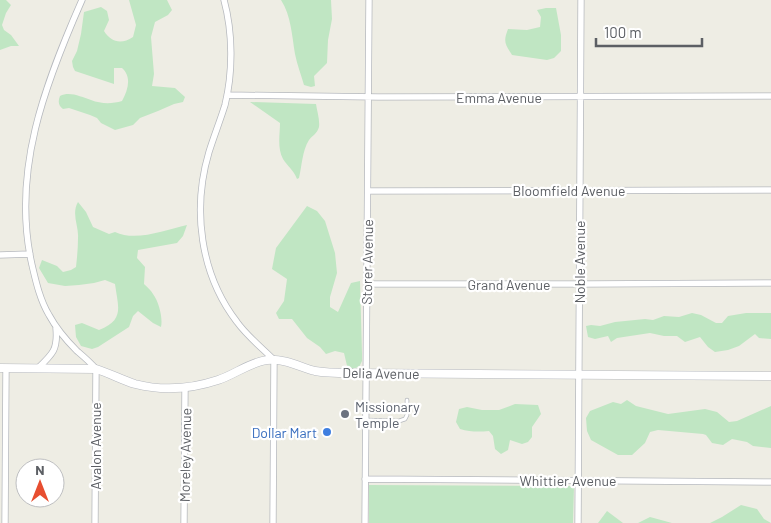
<svg xmlns="http://www.w3.org/2000/svg" width="771" height="523" font-family="Barlow,sans-serif">
<style>
.green{fill:#c0e6c3}
.lines{fill:none;stroke-linecap:round;stroke-linejoin:round}
.lane-casing{stroke:#b6b9be;stroke-width:4.5}
.street-casing{stroke:#b6b9be;stroke-width:7}
.secondary-casing{stroke:#b7bac0;stroke-width:9}
.lane{stroke:#fff;stroke-width:3}
.street{stroke:#fff;stroke-width:5.5}
.secondary{stroke:#fff;stroke-width:8}
.worship-dot{fill:#6b7280;stroke:#fff;stroke-width:2}
.shop-dot{fill:#3f7fe0;stroke:#fff;stroke-width:2}
.labels{text-anchor:middle;dominant-baseline:central;stroke-width:4.5;stroke-linejoin:round;paint-order:stroke}
.street-label{font-size:14px;fill:#5c5f64;stroke:#fff}
.worship-label{font-size:14px;fill:#5b616d;stroke:#fff;text-anchor:start}
.shop-label{font-size:14px;fill:#366cbe;stroke:#fff;text-anchor:end}
</style>
<rect width="100%" height="100%" fill="#eeede4"/>
<path class="green" d="M0 0H6L11 5 6 13 2 25 4 30 11 35 19 46H11L0 50Z
M129 0H167L172 10 168 15 155 22 151 37 154 74 152 86 175 88 185 97 183 102 174 104 158 111 140 118 133 125 115 130 101 123 97 118 90 115 69 108 63 109C58 105 58 101 60 96 70 91 81 97 91 100 101 104 112 104 122 101 128 90 132 77 122 68H114V84L75 71 73 67 72 61 77 51 81 34 84 12 101 7 107 11 109 20 104 31C111 42 121 45 133 37L136 25Z
M281 0H331L332 19 328 40 327 63 314 76 315 86 311 87 304 85C301 75 297 64 295 54 292 36 291 15 281 0Z
M546 8H556L561 35V51L554 58 547 60 512 55C505 44 503 42 508 29L527 30 540 27 541 17 537 10Z
M250 102 316 104C317 111 320 120 319 127 317 134 313 135 309 140 302 151 302 166 299 178L297 179C293 169 288 167 283 159 277 148 280 134 280 123Z
M78 202 86 212 93 227 109 234 115 232C136 242 165 230 187 225L183 236 177 243 138 250 137 258 145 267 144 284C147 287 151 290 153 294 159 302 163 318 161 327L153 323 138 311 133 316 129 327 98 347 92 349 81 346 76 337 75 325 82 323 99 330C125 320 118 307 115 284L105 280 94 283 79 285 65 286 48 283 39 268 42 260 57 266 63 272 71 270 76 267C77 258 78 248 78 238 79 226 71 214 78 202Z
M307 206 317 211 325 221 335 253 337 273 330 297V307L338 312 351 283 360 281 362 354V361L359 367 348 370 344 353 335 351 326 354 320 347 307 338 292 319H279L276 313 284 301 287 279 272 269 276 248Z
M692 313 701 315 716 323H722L728 316 746 313H771V339L759 338 755 334 739 346 728 350 715 352 708 347 700 337 685 342 677 336H664L650 333 617 338 611 342 608 336 595 339 588 337 586 326 591 325 600 326 615 322 645 319 653 320 664 316 679 317Z
M627 400 636 406 668 414 705 409 717 412 729 422 737 421 771 406V448L753 446 747 442 732 439 723 445 712 443 706 435 703 434 658 430 650 432 645 443 632 455H618L591 440 587 431 586 418 590 411 613 402 621 404Z
M515 404 538 405 541 414 532 427V437L528 442 522 444 510 440 508 450 501 454 495 449 493 436 489 431C479 432 470 432 460 429L456 422 459 409 467 407 482 410H499Z
M369 485 574 486 573 523H369Z
M741 505 757 509 764 519 771 523H710L722 517Z
M607 511 623 523H598Z
M650 517 672 523H638Z"/>
<g class="lines">
<g class="lane-casing">
<path id="lane" d="M366 420 399 421 405 419 407 415V400"/>
</g>
<g class="street-casing">
<path id="street" d="M82 0C45 84 11 172 32 265 36 282 40 300 49 315 56 328 66 340 77 351 84 357 90 362 96 369L95 523
M224 0C233 33 233 72 225 105 220 121 214 136 209 152 192 209 200 274 237 322 247 336 262 348 274 360L273 523
M227 95 378 97 771 96
M368 191 771 190
M0 255 30 254
M367 284H587L771 283
M38 368C53 354 58 349 56 328
M365 479 771 482
M5 523 6 368
M184 523 185 388
M365 523 369 0
M578 523 581 0"/>
</g>
<g class="secondary-casing">
<path id="secondary" d="M0 368 96 369C109 373 122 380 135 384 162 391 191 389 218 380 234 375 250 362 267 360 284 358 300 367 315 371 326 373 338 373 350 373L771 376"/>
</g>
<use href="#lane" class="lane"/>
<use href="#street" class="street"/>
<use href="#secondary" class="secondary"/>
</g>
<circle class="worship-dot" cx="345" cy="414" r="5"/>
<circle class="shop-dot" cx="327" cy="432" r="5"/>
<g class="labels">
<g class="street-label">
<text x="499" y="97">Emma Avenue</text>
<text x="569" y="190">Bloomfield Avenue</text>
<text transform="translate(367 262) rotate(-89)">Storer Avenue</text>
<text transform="translate(579 262) rotate(-90)">Noble Avenue</text>
<text x="509" y="284">Grand Avenue</text>
<text transform="translate(381 373) rotate(1)">Delia Avenue</text>
<text transform="translate(95 446) rotate(-90)">Avalon Avenue</text>
<text transform="translate(185 455) rotate(-89)">Moreley Avenue</text>
<text x="568" y="480">Whittier Avenue</text>
</g>
<g class="worship-label">
<text x="355" y="406">Missionary<tspan x="355" dy="16">Temple</tspan></text>
</g>
<g class="shop-label">
<text x="317" y="432">Dollar Mart</text>
</g>
</g>
<g transform="translate(40 483)"><circle r="24" fill="#ffffff" stroke="#bebfc1"/>
<path d="M0-4L9 19L0 12L-9 19Z" fill="#e74e30"/>
<text y="-8" font-size="14" font-weight="bold" text-anchor="middle" fill="#5c5f64">N</text>
</g>
<path d="M596 38v8h106v-8" fill="none" stroke="#5c5f64" stroke-width="2.5"/>
<text x="604" y="38" font-size="15" fill="#5c5f64" stroke="#ffffff" stroke-width="4" paint-order="stroke">100 m</text>
</svg>
